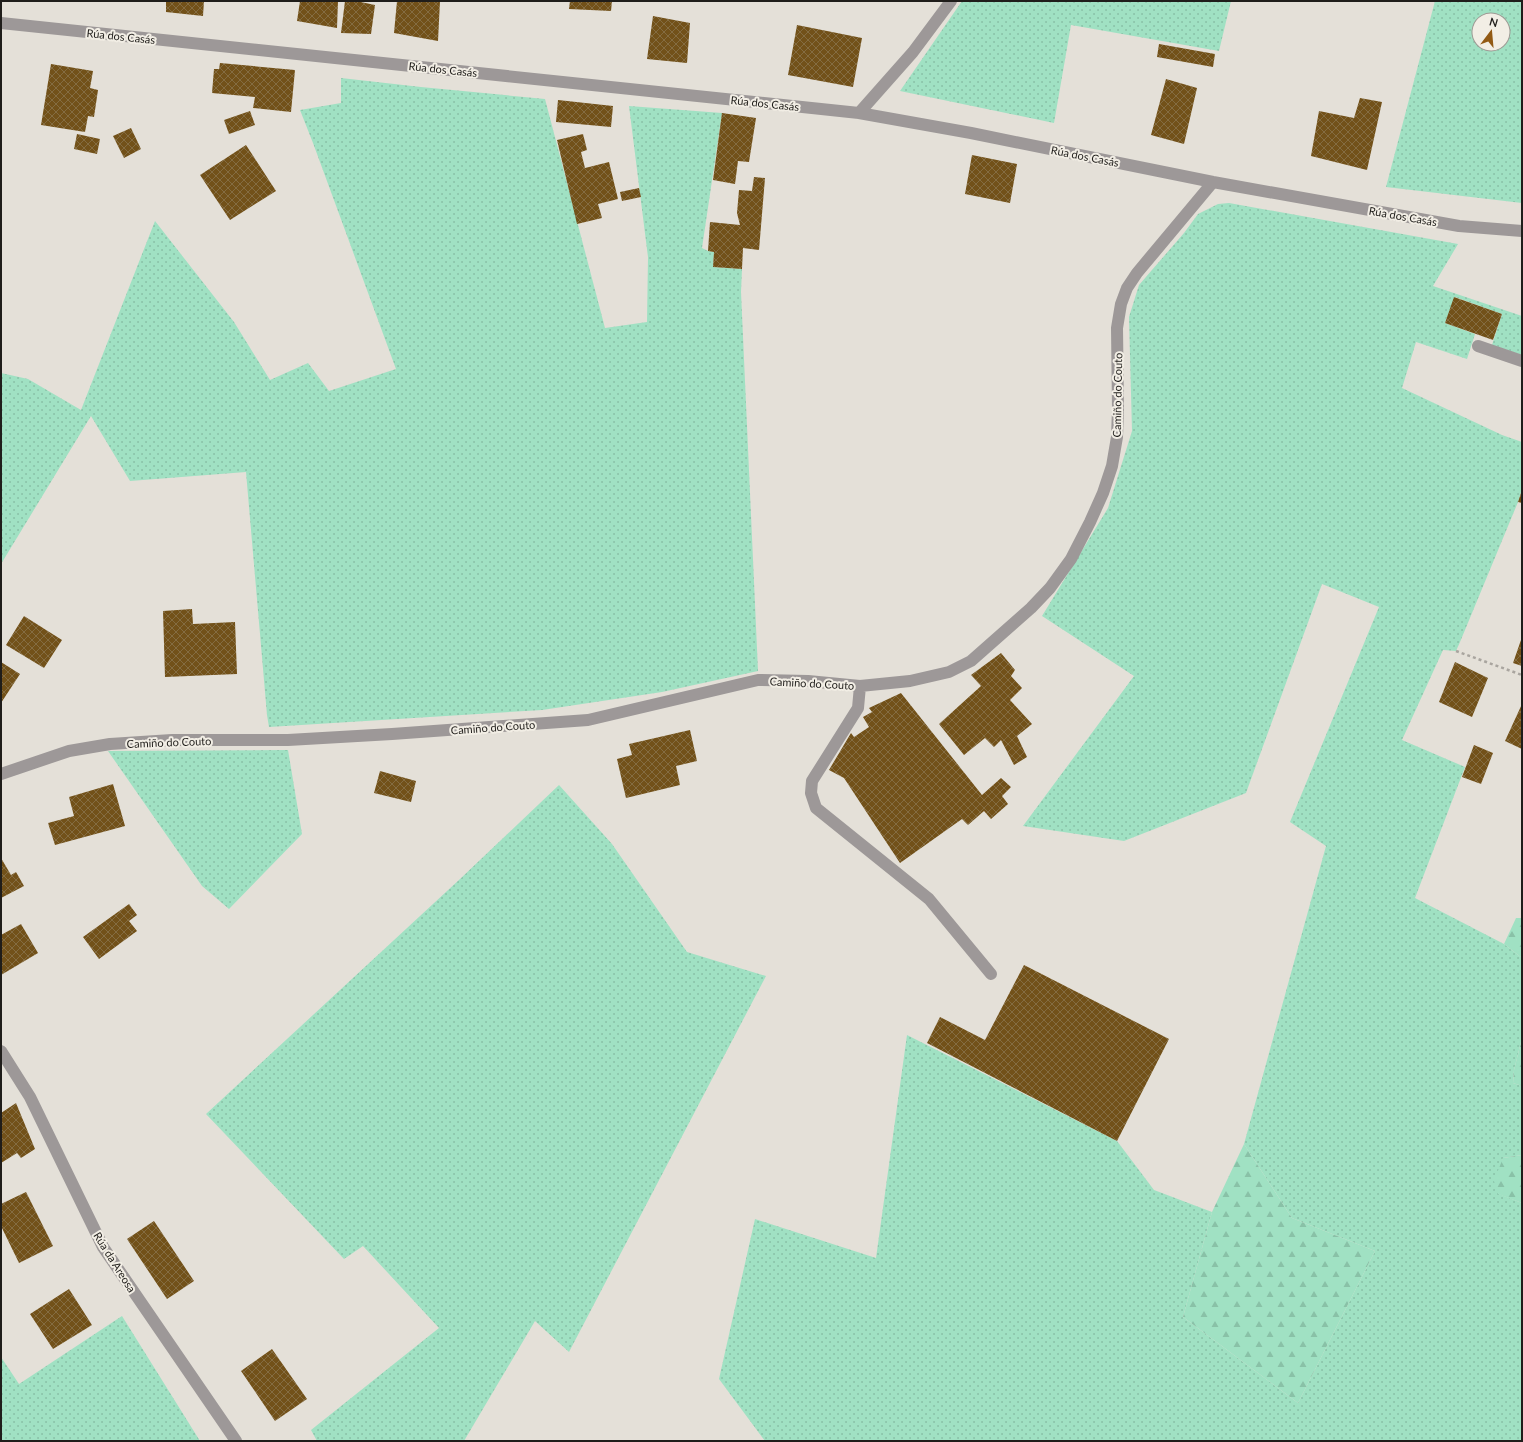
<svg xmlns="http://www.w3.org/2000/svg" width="1523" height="1442" font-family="Lato,sans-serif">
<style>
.grass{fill:url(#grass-dots);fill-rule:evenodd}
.forest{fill:url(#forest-firs)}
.building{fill:url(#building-cross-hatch)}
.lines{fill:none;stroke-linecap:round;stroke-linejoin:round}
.path{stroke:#a9a59f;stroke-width:2.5;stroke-dasharray:3 3;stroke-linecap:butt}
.minor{stroke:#9d9898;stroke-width:12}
.labels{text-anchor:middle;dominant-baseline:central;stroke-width:4;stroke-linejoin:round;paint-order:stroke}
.street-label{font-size:11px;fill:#1f1d1a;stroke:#f2eee5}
</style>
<defs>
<pattern id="grass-dots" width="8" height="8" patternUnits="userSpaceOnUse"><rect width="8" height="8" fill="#a0e1c3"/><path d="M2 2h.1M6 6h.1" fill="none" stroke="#89c1a7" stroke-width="1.8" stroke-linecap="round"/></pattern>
<pattern id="forest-firs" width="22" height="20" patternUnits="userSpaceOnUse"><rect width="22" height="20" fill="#a0e1c3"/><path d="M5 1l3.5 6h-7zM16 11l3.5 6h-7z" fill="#89c1a7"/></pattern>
<pattern id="building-cross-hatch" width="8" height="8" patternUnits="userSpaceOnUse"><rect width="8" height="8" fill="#725119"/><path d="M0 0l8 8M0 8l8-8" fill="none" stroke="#846c41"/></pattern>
</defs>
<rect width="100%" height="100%" fill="#e4e0d8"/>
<path class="grass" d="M962 1H1231L1219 51 1071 25 1054 123 900 91Z
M1435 1H1522V203L1386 187ZM1479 20H1503V44H1479Z
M341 78 421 87 545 99 605 328 647 322 648 257 629 106 722 113 702 248 708 251 714 252 713 267 742 269 741 292 758 671 662 692 542 710 269 727 267 715 246 472 130 481 91 416 1 564V373L28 379 81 410 155 221 234 322 270 380 308 363 329 391 396 369 313 143 300 110 341 103Z
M1229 203 1458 244 1433 286 1522 316V355L1492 345 1502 314 1455 297 1445 323 1475 334 1467 359 1416 342 1402 388 1502 435 1522 442V489L1518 502 1460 642 1456 651 1443 650 1402 740 1465 767 1415 898 1504 944 1522 958V1038L1514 1070 1513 1083 1522 1086V1155L1503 1158 1499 1194 1522 1203V1441H765L719 1379 755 1219 876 1258 907 1035 1117 1141 1154 1190 1212 1212 1183 1317 1298 1403 1375 1251 1292 1218 1244 1144 1326 846 1290 822 1379 607 1322 584 1246 793 1124 841 1023 826 1134 676 1042 616 1108 508 1132 431 1129 317 1139 285 1184 233 1198 214 1218 204Z
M288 750 302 834 229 909 202 886 108 751Z
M559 785 612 844 687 952 766 976 569 1352 535 1321 464 1441H317L311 1430 439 1328 363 1246 344 1259 206 1114 460 879Z
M122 1316 200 1441H1V1357L19 1384Z"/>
<path class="forest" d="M1516 918H1522V958L1504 944Z
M1522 1038V1086L1513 1083 1514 1070Z
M1244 1144 1292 1218 1375 1251 1298 1403 1183 1317 1212 1212Z
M1522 1155V1203L1498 1194 1494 1181 1503 1158Z"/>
<path class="building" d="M166 1H204L203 16 166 12Z
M300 1H338L337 28 297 21Z
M345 1H356L375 5 371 34 341 33Z
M397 1H440L438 41 394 33Z
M570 1H612L611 11 569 9Z
M653 16 690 23 687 63 647 59Z
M797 25 862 38 853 87 788 75Z
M1159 44 1215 54 1213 67 1157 57Z
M220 63 295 70 291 112 253 108 255 97 212 93 214 69H219Z
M51 64 93 71 90 88 98 90 94 117 88 116 85 132 41 125Z
M1166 79 1197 88 1184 144 1151 135Z
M1360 98 1382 102 1367 170 1311 156 1319 111 1354 118Z
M558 100 613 106 611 127 556 122Z
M250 111 255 125 229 134 224 120Z
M722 113 756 118 749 162 738 161 735 184 713 180Z
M131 128 141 149 124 158 113 136Z
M77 134 100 139 97 154 74 149Z
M583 134 587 150 581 152 585 168 609 162 618 199 598 204 602 218 577 224 557 140Z
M246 145 276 191 230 220 200 175Z
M972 155 1017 164 1010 203 965 194Z
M754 177 765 178 759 250 743 248 742 269 713 267 714 252 708 251 710 222 740 225 737 213 739 190 752 191Z
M639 188 641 197 622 201 620 192Z
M1454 297 1502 314 1493 340 1445 323Z
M1522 490V503L1518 502Z
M192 609 193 624 235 622 237 674 165 677 163 611Z
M24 616 62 640 44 668 6 645Z
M1522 637V666L1513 663Z
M1001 653 1015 670 1011 676 1022 688 1010 700 1032 724 1017 736 1027 757 1014 765 1001 740 994 747 985 738 964 755 939 724 981 686 971 675Z
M1 662 20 674 1 703Z
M1455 662 1488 678 1472 717 1439 702Z
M901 693 982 795 1001 778 1011 787 1002 796 1008 804 991 819 984 811 968 825 962 819 900 863 844 778 829 770 851 733 854 737 869 727 863 717 872 712 869 708Z
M1522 704V749L1505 741Z
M690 730 697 761 676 766 680 785 626 798 617 759 632 755 629 744Z
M1474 745 1493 753 1481 784 1462 777Z
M380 771 416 781 411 802 374 793Z
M113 784 125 826 55 845 48 823 74 816 69 797Z
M1 858 11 875 16 872 24 886 1 898Z
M129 904 137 915 129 921 137 931 99 959 83 937Z
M21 924 38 953 1 975V935Z
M1024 965 1169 1039 1117 1141 927 1043 940 1017 985 1040Z
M16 1103 35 1149 21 1158 17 1153 1 1163V1113Z
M26 1192 53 1246 19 1263 1 1226V1204Z
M154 1221 194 1281 167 1299 127 1239Z
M69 1289 92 1325 53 1349 30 1314Z
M272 1349 307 1399 275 1421 241 1371Z"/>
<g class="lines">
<path class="path" d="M1456 651 1522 675"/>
<path class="minor" d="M1 23 859 113 971 133 1213 182 1459 226 1522 231
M859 113 913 52 951 1
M1478 346 1522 361
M860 686 858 708 812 781 811 793 816 808 929 899 991 974
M1 774 69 751 110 744 172 740H288L392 734 588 720 758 680 808 681 860 686 910 681 949 672 971 661 1031 608 1050 588 1071 559 1090 522 1103 493 1112 466 1117 437 1118 409 1117 328 1121 304 1127 288 1137 273 1213 182
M1 1051 30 1097 103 1247 236 1441"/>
</g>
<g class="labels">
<g class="street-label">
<text transform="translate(121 36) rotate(6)">Rúa dos Casás</text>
<text transform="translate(443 69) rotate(6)">Rúa dos Casás</text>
<text transform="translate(765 103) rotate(6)">Rúa dos Casás</text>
<text transform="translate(1085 156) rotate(11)">Rúa dos Casás</text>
<text transform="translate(1403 216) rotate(10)">Rúa dos Casás</text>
<text transform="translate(1117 395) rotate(-89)">Camiño do Couto</text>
<text transform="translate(812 683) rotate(3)">Camiño do Couto</text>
<text transform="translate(493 727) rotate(-4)">Camiño do Couto</text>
<text transform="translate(169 742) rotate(-2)">Camiño do Couto</text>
<text transform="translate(115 1262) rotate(58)">Rúa da Areosa</text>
</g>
</g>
<rect width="1523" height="1442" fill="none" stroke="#1f1d1a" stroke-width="4"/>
<g transform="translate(1491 32) rotate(16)"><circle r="19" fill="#f2eee5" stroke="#9e9a94"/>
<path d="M0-3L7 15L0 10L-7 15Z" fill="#925a14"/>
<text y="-6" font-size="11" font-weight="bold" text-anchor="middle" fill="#1f1d1a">N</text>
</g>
</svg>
